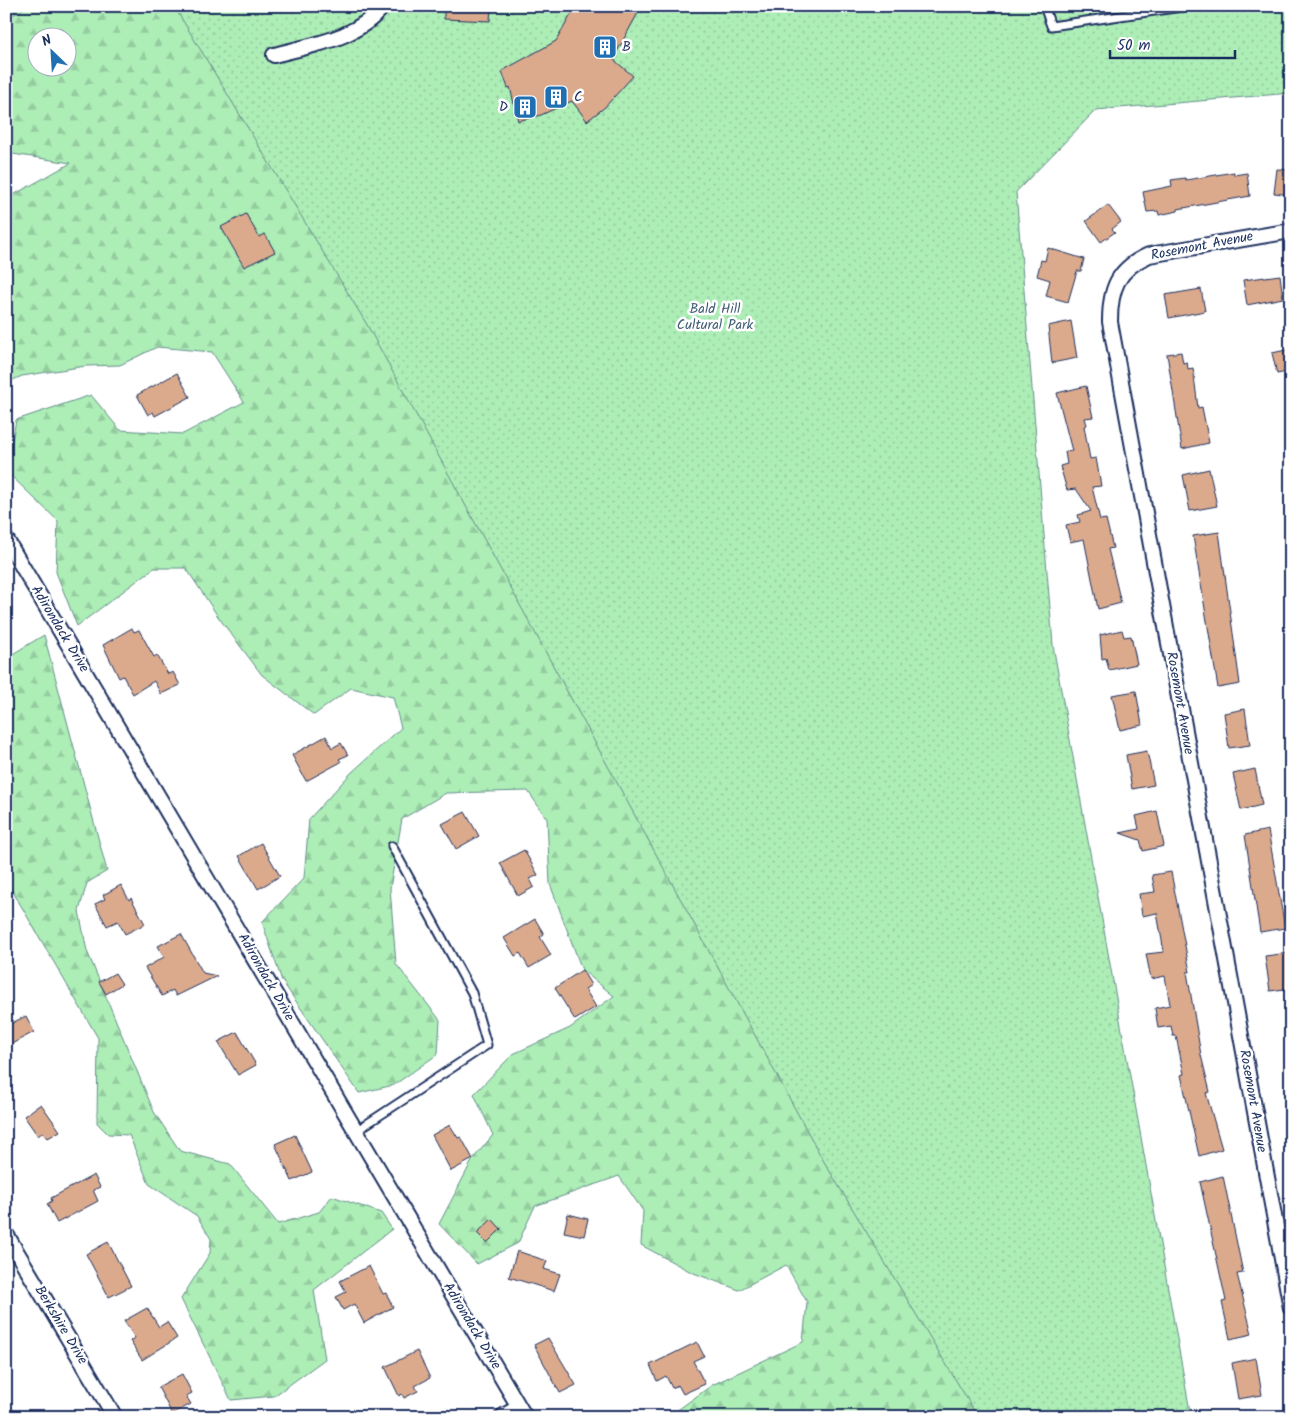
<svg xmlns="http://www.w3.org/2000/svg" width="1297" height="1423" font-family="Kalam,sans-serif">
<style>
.forest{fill:url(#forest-firs);stroke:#648e8a;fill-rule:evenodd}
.park{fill:url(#park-dots);stroke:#648e8a}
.building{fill:#dbaa8d;stroke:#1b2f5e}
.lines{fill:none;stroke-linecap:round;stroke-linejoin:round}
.lane-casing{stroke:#1b2f5e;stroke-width:11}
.street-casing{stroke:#1b2f5e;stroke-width:18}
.lane{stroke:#fff;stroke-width:7}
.street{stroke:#fff;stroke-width:14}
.labels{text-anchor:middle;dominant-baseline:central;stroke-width:5;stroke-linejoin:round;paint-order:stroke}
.poi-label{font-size:14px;fill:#1b2f5e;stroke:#fff;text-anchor:start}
.street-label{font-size:14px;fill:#1b2f5e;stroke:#fff}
.park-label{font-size:14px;fill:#405e74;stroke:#fff}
</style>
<defs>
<pattern id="forest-firs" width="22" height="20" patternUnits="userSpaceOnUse" patternTransform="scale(1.25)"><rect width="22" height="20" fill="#adedb6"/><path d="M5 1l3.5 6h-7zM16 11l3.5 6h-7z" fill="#94cc9f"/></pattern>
<pattern id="park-dots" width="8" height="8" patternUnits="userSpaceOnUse" patternTransform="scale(1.25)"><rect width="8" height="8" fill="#adedb6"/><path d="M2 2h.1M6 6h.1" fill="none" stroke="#94cc9f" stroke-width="1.8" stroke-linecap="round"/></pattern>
</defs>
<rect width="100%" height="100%" fill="#fff"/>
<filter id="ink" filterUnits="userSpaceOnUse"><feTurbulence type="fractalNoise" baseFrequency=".02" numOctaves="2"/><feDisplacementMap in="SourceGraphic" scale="10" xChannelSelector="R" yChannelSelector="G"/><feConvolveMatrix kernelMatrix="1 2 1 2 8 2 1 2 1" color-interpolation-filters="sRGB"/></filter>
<g filter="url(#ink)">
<path class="forest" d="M6 6H291L1093 104 1011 189 1041 633 1183 1417H668L712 1385 803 1342 807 1302 786 1265 739 1290 691 1272 641 1245 643 1211 619 1176 535 1206 518 1243 477 1264 439 1224 473 1159 493 1135 474 1094 513 1054 570 1028 614 996 582 970 550 884 547 819 528 791 446 793 402 819 390 888 396 964 440 1020 438 1054 394 1085 359 1093 282 981 262 922 304 878 309 819 351 773 401 728 393 697 351 688 314 715 262 675 219 618 186 568H154L77 626 56 572 58 521 6 471 16 420 91 395 120 430 183 434 244 402 212 352 157 347 120 365 86 366 22 376 6 383V199L71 163 6 153ZM38 38H68V68H38Z
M44 635 107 871 87 883 79 911 87 951 154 1112 180 1151 230 1164 278 1224 319 1212 332 1196 381 1213 392 1229 314 1290 325 1359 274 1396 231 1400 181 1299 210 1253 211 1239 197 1216 149 1184 129 1135 108 1134 97 1123 98 1038 6 880V658Z"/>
<path class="park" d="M6 6H28L6 19Z
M174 6H1291V93L1096 110 1016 192 1053 645 1191 1417H978L823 1160 366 323Z"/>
<path class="building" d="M444 6H491L490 21 444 19Z
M576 6H626L639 11 613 59 633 76 605 107 587 121 572 101 541 115 518 121 510 87 508 88 502 71 556 41Z
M1277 169 1291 170V195L1274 193Z
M1234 172V175L1247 173 1250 196 1178 209V211L1159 215 1158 211 1147 212 1143 192 1172 186 1171 180 1185 178 1186 180Z
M1108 205 1121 222 1112 229 1115 232 1101 242 1086 221Z
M246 214 259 237 265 234 275 252 244 267 221 227Z
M1048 248 1084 259 1081 271H1077L1068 302 1046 296 1050 280 1037 276 1041 260 1045 261Z
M1280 275 1283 298 1247 305 1243 280Z
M1201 289 1205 311 1169 318 1165 295Z
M1071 321 1077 358 1052 363 1048 326Z
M1291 349V371L1277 374 1272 353Z
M1181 352 1183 363 1187 362 1188 369 1193 368 1198 408 1202 407 1209 443 1182 449 1167 354Z
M177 373 190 397 155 416 153 412 148 415 137 395Z
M1086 386 1093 417 1085 418 1087 425 1084 426 1090 459 1096 458 1101 486 1092 487 1100 520 1106 519 1113 548 1108 549 1121 603 1098 609 1084 539 1070 542 1066 525 1080 522 1078 515 1091 511 1076 489 1067 490 1060 466 1067 464 1065 452 1072 451 1057 393Z
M1209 469 1217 506 1190 511 1183 475Z
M1219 532 1240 684 1218 688 1193 536Z
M132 628 134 632 139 630 154 657 157 655 168 674 173 672 180 685 161 694 154 681 133 694 123 676 119 678 103 645Z
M1122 630 1124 637 1131 636 1137 664 1109 670 1106 658 1102 659 1100 635Z
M1136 691 1142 725 1120 730 1112 695Z
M1245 709 1250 745 1229 748 1224 713Z
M326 736 332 748 341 743 348 755 339 759 341 762 306 781 292 755Z
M1147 751 1154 785 1132 789 1126 755Z
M1255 769 1262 805 1241 810 1233 774Z
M1157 811 1164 846 1143 851 1140 840 1120 833 1139 829 1136 816Z
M465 812 479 836 456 849 442 824Z
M1268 830 1285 928 1260 932 1245 835Z
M261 843 280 876 258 889 239 856Z
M524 850 538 875 530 879 534 887 518 896 500 863Z
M1171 872 1190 972H1187L1201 1055 1210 1092 1206 1093 1222 1149 1199 1156 1181 1075 1184 1074 1176 1036H1173L1171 1026 1158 1028 1155 1008 1170 1005 1165 976 1151 979 1146 954 1164 952 1157 913 1142 916 1139 894 1155 892 1152 875Z
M121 885 129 900 131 898 145 924 125 934 118 921 107 926 95 904 105 899 103 895Z
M535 919 544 934 540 937 551 955 529 968 520 953 515 956 504 938Z
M181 934 203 973 217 976 176 996 173 990 162 996 145 968 164 957 158 946Z
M1289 953 1291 988 1270 991 1265 956Z
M582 970 591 985 585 989 596 1007 575 1020 555 988Z
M115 973 122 984 106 994 99 982Z
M26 1016 34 1032 6 1047V1026Z
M237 1032 256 1065 238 1075 218 1042Z
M41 1104 60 1131 48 1138 43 1132 38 1136 24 1116Z
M450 1125 458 1138 461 1137 473 1159 451 1171 432 1135Z
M295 1135 312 1172 292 1181 275 1144Z
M94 1175 100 1187 93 1190 98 1201 57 1223 47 1204 52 1201 51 1198Z
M1223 1176 1243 1273 1237 1274 1252 1334 1230 1339 1222 1302 1226 1301 1200 1182Z
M568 1214 588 1219 584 1236 564 1232Z
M492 1219 501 1229 487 1243 477 1233Z
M108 1242 131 1286 109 1297 86 1254Z
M517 1251 547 1261 544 1269 560 1274 554 1291 509 1277Z
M369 1266 383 1294 386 1293 393 1307 364 1323 354 1304 343 1310 336 1297 346 1292 340 1281Z
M147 1308 159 1327 167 1322 177 1338 142 1360 130 1341 135 1338 124 1321Z
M548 1338 576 1385 560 1393 534 1345Z
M697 1342 704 1356 693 1361 705 1384 683 1394 678 1385 672 1388 666 1376 657 1381 650 1365Z
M417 1351 430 1378 415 1386 418 1391 404 1398 402 1394 399 1396 385 1367Z
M1256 1358 1262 1395 1238 1399 1232 1363Z
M182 1374 192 1393 186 1396 191 1404 172 1414 158 1387Z"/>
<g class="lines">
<g class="lane-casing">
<path id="lane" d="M1044 6 1051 26 1189 6
M356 1131 487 1045 472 993 392 846"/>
</g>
<g class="street-casing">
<path id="street" d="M274 55C311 45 358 39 383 6
M1291 231 1149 255C1117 269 1110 289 1110 322L1291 1308
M6 539 525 1417
M6 1234 115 1417
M502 1417 519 1407"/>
</g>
<use href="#lane" class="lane"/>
<use href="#street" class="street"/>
</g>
</g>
<defs>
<g id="building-square" transform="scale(1.25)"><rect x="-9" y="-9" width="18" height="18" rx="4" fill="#1f6fb2" stroke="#fff"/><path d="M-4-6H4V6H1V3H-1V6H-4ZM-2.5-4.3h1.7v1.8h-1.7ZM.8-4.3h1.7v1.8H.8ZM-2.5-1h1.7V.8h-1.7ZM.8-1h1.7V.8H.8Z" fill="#fff"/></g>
</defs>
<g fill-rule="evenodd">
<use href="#building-square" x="605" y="47"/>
<use href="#building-square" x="556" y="97"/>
<use href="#building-square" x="525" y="107"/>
</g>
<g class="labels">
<g class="poi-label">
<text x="622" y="47">B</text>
<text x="574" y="97">C</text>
<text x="508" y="107" text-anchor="end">D</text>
</g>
<g class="street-label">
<text transform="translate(1202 246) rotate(-11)">Rosemont Avenue</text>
<text transform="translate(60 629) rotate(59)">Adirondack Drive</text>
<text transform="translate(1180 703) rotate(80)">Rosemont Avenue</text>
<text transform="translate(266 977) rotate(60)">Adirondack Drive</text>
<text transform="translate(1253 1101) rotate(80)">Rosemont Avenue</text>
<text transform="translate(61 1325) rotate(59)">Berkshire Drive</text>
<text transform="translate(472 1326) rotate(59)">Adirondack Drive</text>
</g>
<g class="park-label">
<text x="715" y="309">Bald Hill<tspan x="715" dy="16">Cultural Park</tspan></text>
</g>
</g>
<rect width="1297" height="1423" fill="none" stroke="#fff" stroke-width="25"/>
<rect x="12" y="12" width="1272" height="1398" fill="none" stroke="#1b2f5e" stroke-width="2" filter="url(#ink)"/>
<g transform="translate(52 52) rotate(335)"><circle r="24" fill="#ffffff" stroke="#a4acbf"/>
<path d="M0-4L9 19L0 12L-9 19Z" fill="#1f6fb2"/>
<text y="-8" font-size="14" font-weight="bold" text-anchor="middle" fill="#1b2f5e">N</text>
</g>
<path d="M1110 50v8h125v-8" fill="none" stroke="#1b2f5e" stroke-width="2.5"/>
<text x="1117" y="50" font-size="15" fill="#1b2f5e" stroke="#ffffff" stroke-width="4" paint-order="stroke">50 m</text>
</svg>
